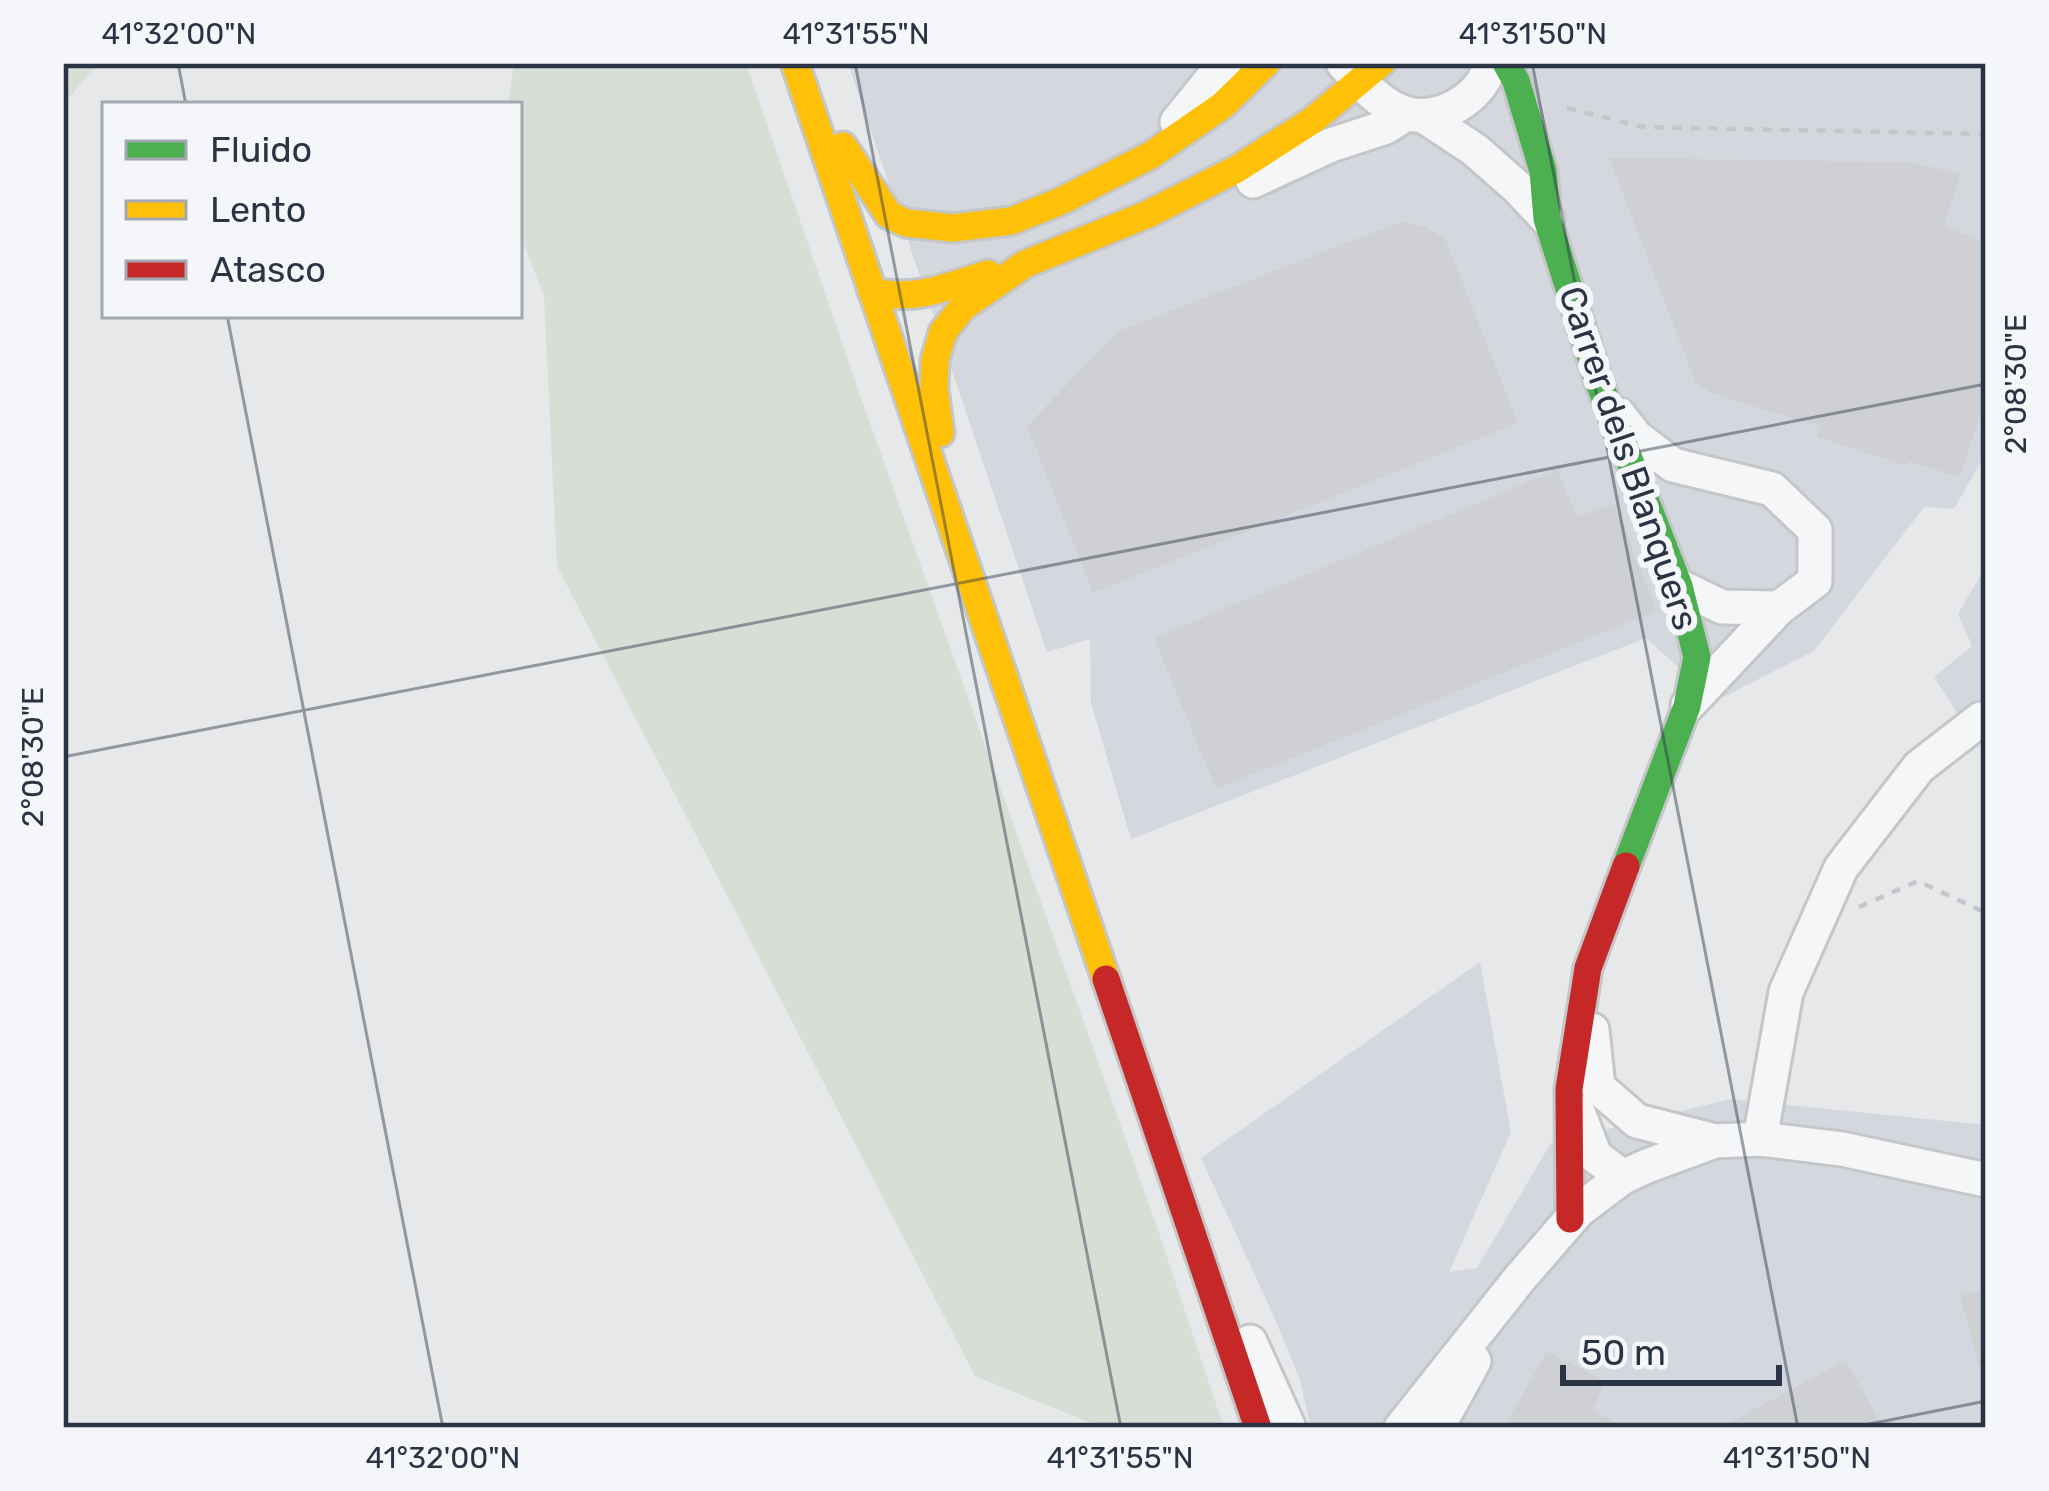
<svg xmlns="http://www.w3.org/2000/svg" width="2049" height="1491" font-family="Rubik,sans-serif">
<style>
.built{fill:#d4d7dd}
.green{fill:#d6ded6}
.building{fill:#ced0d3}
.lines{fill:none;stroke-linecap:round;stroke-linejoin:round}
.street-casing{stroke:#c4c6c8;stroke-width:39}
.fast-casing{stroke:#c4c6c8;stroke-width:33}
.slow-casing{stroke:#c4c6c8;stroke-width:33}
.jam-casing{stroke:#c4c6c8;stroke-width:33}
.path{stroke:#c5c6ca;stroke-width:4.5;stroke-dasharray:9 9;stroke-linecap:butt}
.street{stroke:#f5f6f7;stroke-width:33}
.fast{stroke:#4caf50;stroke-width:27}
.slow{stroke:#ffc107;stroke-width:27}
.jam{stroke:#c62828;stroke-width:27}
.ticks{fill:none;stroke:#2b3445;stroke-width:3;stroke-opacity:0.45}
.labels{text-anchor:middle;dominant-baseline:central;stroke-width:12;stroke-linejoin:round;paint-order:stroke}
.street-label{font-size:36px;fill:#2b3445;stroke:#f4f6f9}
.neatline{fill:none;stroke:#2b3445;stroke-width:4.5}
.ticks-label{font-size:30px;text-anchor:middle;fill:#2b3445}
</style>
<rect width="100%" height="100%" fill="#e6e8ea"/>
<path class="built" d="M848 63H1986V453L1954 509 1924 507 1814 651 1716 701 1646 638 1131 839 1091 703 1090 639 1047 652Z
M1986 566V734L1976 742 1934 677 1972 646 1958 614Z
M1480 962 1511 1132 1449 1272 1477 1268 1551 1143 1730 1099 1986 1125V1428H1317L1309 1421 1300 1380 1275 1319 1201 1158Z"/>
<path class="green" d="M63 63H98L63 105Z
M514 63H746L860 395 1157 1227 1224 1428H1103L975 1376 557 566 544 296 519 232V105H508Z"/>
<path class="building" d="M1609 158 1910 162 1961 174 1944 226 1986 243V396L1960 477 1908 461 1907 466 1817 437 1821 427 1711 393 1696 383Z
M1407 222 1425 227 1445 238 1518 423 1093 593 1027 426 1119 331 1393 225Z
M1557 470 1577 517 1616 504 1656 611 1216 789 1154 638Z
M1986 1288V1365L1979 1366 1960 1296Z
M1547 1351 1606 1382 1592 1410 1626 1428H1504Z
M1846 1360 1883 1428H1720Z"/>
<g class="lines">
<g class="street-casing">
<path id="street" d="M1343 63C1374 98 1407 133 1456 106 1474 96 1485 83 1491 63
M1425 117 1475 150 1517 187 1547 219
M1177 122 1225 63
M1253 181 1331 145 1386 127 1406 114
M1619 415 1636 437 1673 465 1772 489 1815 530V581L1779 608 1722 607 1679 586
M1688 705 1779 608
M1592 1030 1598 1087 1637 1121 1715 1141
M1578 1112 1595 1156 1623 1177
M1760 1139 1786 992 1841 868 1919 767 1981 719
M1250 1342 1289 1428
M1401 1428 1520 1278 1579 1210 1623 1177 1647 1166 1715 1141 1760 1139 1842 1149 1986 1180
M1437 1428 1474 1361"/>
</g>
<g class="fast-casing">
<path id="fast" d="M1506 63 1516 81 1543 171 1547 219 1598 380 1679 586 1697 657 1687 706 1626 866"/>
</g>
<g class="slow-casing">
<path id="slow" d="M795 63 1106 979
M843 146 889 215 906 223 953 228 1011 221 1061 201 1151 155 1223 105 1266 63
M872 292C918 301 945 287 988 274
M940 433 934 389 935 360 943 332 963 307 1025 264 1148 214 1237 169 1313 120 1381 63"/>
</g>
<g class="jam-casing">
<path id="jam" d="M1106 979 1258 1428
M1570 1219 1569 1089 1588 968 1626 866"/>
</g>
<path class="path" d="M1567 108 1643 127 1986 134
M1859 907 1918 881 1986 913"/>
<use href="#street" class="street"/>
<use href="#fast" class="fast"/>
<use href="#slow" class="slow"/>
<use href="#jam" class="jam"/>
</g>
<path class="ticks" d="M178 63 186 105M855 63 1121 1428M1532 63 1798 1428M227 315 443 1428M63 757 1986 384M1849 1428 1986 1401"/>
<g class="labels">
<g class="street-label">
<text transform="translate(1629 458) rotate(71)">Carrer dels Blanquers</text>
</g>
</g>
<rect width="2049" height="1491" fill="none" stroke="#f4f6f9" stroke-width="132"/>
<rect x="102" y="102" width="420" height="216" fill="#f4f6f9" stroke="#a4a8b1" stroke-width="3"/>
<rect x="126" y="141" width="60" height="18" fill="#4caf50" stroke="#a4a8b1" stroke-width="3"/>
<text x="210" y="162" font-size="36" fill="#2b3445">Fluido</text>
<rect x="126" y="201" width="60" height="18" fill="#ffc107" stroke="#a4a8b1" stroke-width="3"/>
<text x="210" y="222" font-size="36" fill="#2b3445">Lento</text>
<rect x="126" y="261" width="60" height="18" fill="#c62828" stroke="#a4a8b1" stroke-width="3"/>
<text x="210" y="282" font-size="36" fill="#2b3445">Atasco</text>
<path d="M1563 1365v18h216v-18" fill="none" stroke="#2b3445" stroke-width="6"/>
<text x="1581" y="1365" font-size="36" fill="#2b3445" stroke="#f4f6f9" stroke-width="9" paint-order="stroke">50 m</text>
<rect x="66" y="66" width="1917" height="1359" class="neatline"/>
<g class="ticks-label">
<text x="179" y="44">41°32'00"N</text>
<text x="856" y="44">41°31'55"N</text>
<text x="1533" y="44">41°31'50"N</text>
<text transform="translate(2016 384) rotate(-90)" y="10">2°08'30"E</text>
<text transform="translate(33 757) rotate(-90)" y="10">2°08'30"E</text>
<text x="443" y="1468">41°32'00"N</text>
<text x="1120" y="1468">41°31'55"N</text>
<text x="1797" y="1468">41°31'50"N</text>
</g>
</svg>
